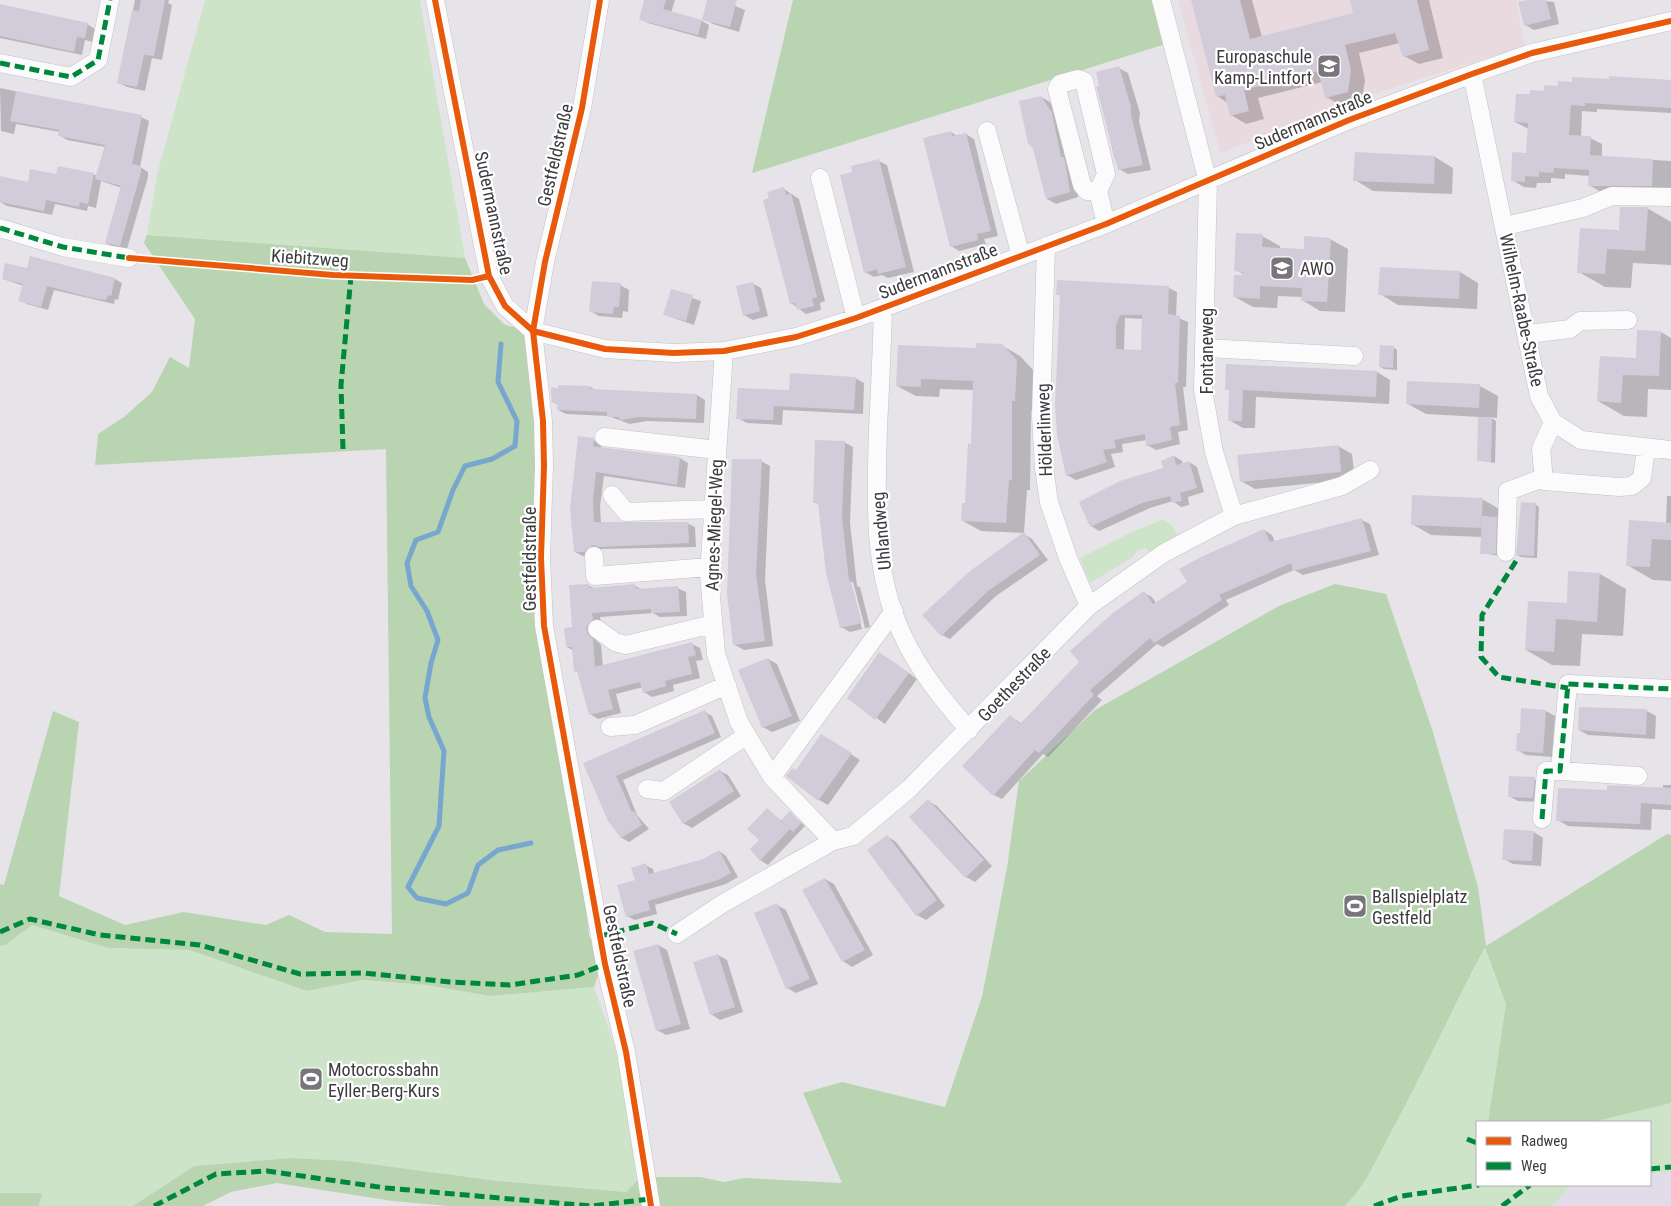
<svg xmlns="http://www.w3.org/2000/svg" width="1671" height="1206" font-family="'Roboto Condensed',sans-serif">
<style>
.commercial{fill:#e2dcea}
.education{fill:#e9dae0}
.green{fill:#cee4c9}
.forest{fill:#b8d4b1}
.shadow{fill:#0003;fill-rule:evenodd}
.lines{fill:none;stroke-linecap:round;stroke-linejoin:round}
.stream{stroke:#77a7ce;stroke-width:5}
.building{fill:#d2ccda;fill-rule:evenodd}
.minor-casing{stroke:#c3c1c5;stroke-width:19}
.minor{stroke:#fbfbfc;stroke-width:18}
.quiet{stroke:#00873e;stroke-width:5;stroke-dasharray:10 5;stroke-linecap:butt}
.cycleway-casing{stroke:#fff;stroke-width:9}
.cycleway{stroke:#e8590c;stroke-width:6}
.labels{text-anchor:middle;dominant-baseline:central;stroke-width:4.5;stroke-linejoin:round;paint-order:stroke}
.poi-label{font-size:18px;fill:#3d3b3f;stroke:#fff;text-anchor:start}
.street-label{font-size:18px;fill:#3d3b3f;stroke:#fff}
</style>
<rect width="100%" height="100%" fill="#e6e4e9"/>
<path class="commercial" d="M1671 1172V1206H1553L1571 1185H1650V1174Z"/>
<path class="education" d="M1178 0H1516L1525 46 1376 93 1220 153Z"/>
<path class="green" d="M205 0H420L465 258 147 235 158 171Z
M1163 519 1172 525 1177 535 1150 552 1145 548 1138 550 1133 557 1090 583 1080 558 1126 535Z
M32 925 108 948 190 950 307 991 362 980 427 985 490 996 594 987 618 1055 640 1178 626 1192 498 1181 348 1161 292 1158 194 1166 133 1206H39L42 1193H0V946L5 945Z
M1486 946 1506 1004 1488 1122H1477V1185H1571L1553 1206H1344C1365 1188 1375 1161 1389 1136 1423 1074 1452 1009 1486 946Z
M1671 1103V1172L1650 1174V1122H1593Z"/>
<path class="forest" d="M793 0H1161L1172 42 752 173Z
M147 235 465 258 484 304 505 325 533 331 541 558 576 810 589 936 603 960 594 987 490 996 427 985 362 980 307 991 190 950 108 948 32 925 5 945 0 946V884L4 885 53 711 79 722 59 896 125 925 184 912 266 925 289 915 325 932 392 934 386 449 95 465 98 434 124 417 152 392 170 357 189 368 195 319 144 243Z
M1335 584 1386 594 1432 729 1478 887 1486 946 1667 834 1671 835V1103L1593 1122H1488L1506 1004 1485 947C1452 1009 1423 1074 1389 1136 1375 1161 1365 1188 1344 1206H448L393 1201 277 1183 231 1192 203 1206H133L194 1166 292 1158 348 1161 498 1181 626 1192 640 1178 647 1177H700L724 1182 744 1178 842 1183 803 1093 842 1082 945 1107 982 997 1007 868 1019 781 1095 710 1279 606Z
M0 1193H42L39 1206H0Z"/>
<path class="shadow" d="M135 0H169L168 3 172 5 162 60 152 58 145 91 127 87 119 83Z
M645 0H675L671 13 702 21 709 25 706 39 648 23 640 19Z
M709 0H721L745 10 739 32 713 24 704 19Z
M1192 0H1252L1262 37 1355 14 1351 0H1429L1443 58 1419 64 1404 56 1400 43 1359 53 1365 80 1362 100 1341 105 1326 97 1322 82 1258 98 1264 119 1246 124 1231 115 1228 103 1217 96Z
M1532 0 1554 2 1559 24 1534 30 1525 25Z
M0 6 87 24 95 29 93 42 85 40 82 55 0 38Z
M1119 68 1128 73 1140 113 1139 121 1151 170 1128 174 1119 169 1114 156 1098 87Z
M1671 81V113L1597 109V112L1582 111 1581 137 1590 138 1602 144V157L1671 161V193L1601 192 1589 185 1590 176 1565 174V179L1551 178V183H1537L1536 188 1524 187 1512 180 1527 154 1529 129 1515 122 1531 96 1545 92Z
M0 88 141 117 149 121 140 167 148 172V177L127 249 113 247 106 243 122 188 101 181 96 208 88 206 87 211 55 204 52 215 7 206 0 202V178L29 183 57 175 93 174 97 176 105 147 67 140 59 135 60 132 16 124 14 134 1 131Z
M1041 97 1050 102 1061 119 1075 173 1078 197 1056 204 1047 199Z
M951 132 957 136 966 134 974 139 998 236 984 239 986 244 959 251 951 246Z
M1435 157 1453 168 1452 194 1373 191 1355 180Z
M879 161 887 165 914 272 888 278 882 275 874 277 865 272 854 173Z
M784 189 799 199 825 301 820 303 821 310 806 314 791 303 770 199Z
M1647 208 1671 222V265L1633 263 1631 288 1605 287 1579 272 1620 231Z
M1262 236 1280 246V249L1305 250 1330 239 1348 249 1345 312 1320 311 1302 300 1303 297 1278 296 1277 308 1253 307 1235 297 1248 277 1236 270Z
M28 269 115 279 122 283 118 300 115 299 114 304 54 290 48 310 27 304 20 300 24 286 3 279Z
M1460 272 1478 283 1477 309 1398 305 1380 294Z
M752 283 761 288 768 316 753 320 744 315Z
M620 285 629 290 628 312 623 311 622 318 599 316 590 311Z
M1169 288 1177 292 1176 317 1188 322 1186 387H1183L1188 430 1178 432 1180 444 1156 450 1147 445V440L1122 444 1123 452 1111 454 1115 467 1076 480 1067 475 1061 296 1058 294ZM1125 318 1143 319 1142 352 1124 351Z
M671 291 701 301 694 325 665 315Z
M1661 332 1671 338V390L1648 389 1647 417 1624 416 1598 401Z
M1001 345 1020 356 1035 372 1033 411H1031L1030 490H1027L1024 533 981 531 963 521 967 504 972 445 974 390 940 389 939 397 916 396 897 386 977 349Z
M1393 347 1397 350V370L1384 369 1380 367Z
M1377 372 1390 380 1389 404 1256 397 1255 428H1243L1229 420 1231 391 1227 389Z
M855 378 864 383 863 414 783 410 782 425 747 423 738 418 790 392Z
M1480 386 1498 396 1497 418 1490 417 1496 421 1495 463 1478 460 1480 417 1426 414 1408 404Z
M591 387 596 391 697 395 705 400 704 423 647 421 630 424 608 416 566 414 558 410 559 405 553 402Z
M593 440 601 444V449L680 458 688 463 685 488 604 476 600 506 601 523H687L695 527 696 547 601 549 593 556H583L575 552Z
M844 442 853 447 850 523 857 586 860 587 870 627 850 632 841 627 820 505 814 502ZM850 582H853L865 628 862 629Z
M1338 446 1352 454 1355 479 1255 489 1241 481Z
M1174 456 1182 461 1183 464 1189 462 1197 467 1204 492 1188 497 1189 505 1181 507 1173 501 1150 508 1099 531 1091 526 1165 469 1163 462Z
M761 461 770 466 765 580 773 646 744 650 735 645Z
M1667 496H1671V581L1653 580 1627 565 1666 524Z
M1482 499 1501 510 1500 556 1482 553V537L1431 535 1412 524Z
M1535 504 1539 507 1537 558 1521 557 1517 555Z
M1362 520 1370 524 1379 555 1303 575 1294 570 1226 600 1229 605 1163 647 1157 644 1097 696 1102 700 1048 757 1043 754 1002 799 994 795 1010 716 1022 724 1144 593 1152 597 1156 603 1264 530 1272 535 1275 542Z
M1024 534 1032 539 1048 560 996 596 950 639 942 635Z
M1570 572 1600 574 1626 589 1623 636 1582 634 1580 666 1552 665 1526 650 1568 605Z
M588 585 595 589 635 586 643 590 677 588 686 592 687 616 660 617 653 613 600 617 601 624 594 633 596 640 601 645 603 667 692 644 700 648 703 660 696 661 700 678 673 685 674 691 652 697 644 692 643 687 616 694 621 713 598 719 590 714 579 673 575 671 574 651 567 647Z
M768 659 777 664 800 721 772 732 763 727Z
M889 659 917 679 885 724 848 698Z
M1546 711 1555 716 1552 757 1526 755 1517 750 1521 735Z
M1647 711 1656 716 1655 739 1588 735 1579 730Z
M705 712 712 716 721 737 623 780 637 815 649 829 629 842 622 838 609 821 585 763Z
M831 741 860 760 828 805 819 800 796 772Z
M720 771 728 775 741 796 692 828 683 823Z
M1534 779 1543 784 1542 802 1518 801 1509 796Z
M1663 785H1671V810L1652 809 1651 830 1568 826 1558 820 1608 792 1663 789Z
M928 801 937 806 992 866 975 882 966 877Z
M767 810 782 821 790 813 805 826 768 865 760 860V840Z
M1534 832 1543 838 1541 866 1513 864 1504 859Z
M887 836 896 842 945 906 926 920 917 915Z
M719 851 726 856 738 877 726 884 655 905 657 914 635 920 627 916 636 881 645 865 653 869 654 874 703 860Z
M825 879 834 884 873 955 852 967 843 961Z
M777 905 786 910 818 984 796 993 787 988Z
M658 945 667 950 690 1029 666 1035 657 1030Z
M718 955 727 960 743 1012 720 1020 711 1014Z"/>
<g class="lines">
<path class="stream" d="M501 344 498 382 517 421 515 446 492 459 465 466 453 490 438 532 416 540 407 563 411 586 427 611 438 640 431 663 425 698 429 717 444 751 439 826 408 887 417 898 446 904 468 893 478 865 498 850 531 843"/>
</g>
<path class="building" d="M141 0H165L154 56 144 55 137 87 117 83 132 10 139 11Z
M644 0H666L663 9 702 20 698 35 639 20Z
M707 0H737L730 27 702 20Z
M1191 0H1240L1250 39 1353 13 1350 0H1417L1429 50 1403 57 1395 33 1345 45 1351 70 1348 92 1325 98 1318 71 1244 90 1249 111 1230 116 1225 95 1216 97Z
M1527 0H1546L1551 19 1524 26 1518 2Z
M0 4 88 23 85 38 77 37 74 52 0 36Z
M1119 66 1131 107V115L1143 165 1118 170 1098 93 1096 87 1099 86 1096 72Z
M1609 76 1671 80V108L1585 103V106L1571 105 1569 135 1591 136 1590 155 1653 159 1652 186H1588L1589 170 1554 168 1553 173 1539 172V177L1525 176V182L1511 181 1512 152 1526 153 1528 123 1514 122 1516 94H1530V90L1544 91V85L1558 86V81L1572 82V77L1609 79Z
M16 91 142 115 132 164 141 166V172L120 246 105 243 121 186 95 179 105 145 58 136 59 130 10 121Z
M1041 96 1052 113 1061 157H1064L1066 167 1070 192 1046 199 1033 149 1028 143 1019 101Z
M951 131 952 136 966 133 991 231 977 234 978 240 950 247 923 138Z
M1355 152 1435 156 1434 184 1353 181Z
M879 159 906 267 878 274 877 269 864 273 840 175 852 172 851 166Z
M58 166 94 173 88 204 80 202 79 207 46 200 44 211 0 202V176L28 182 30 169 56 174Z
M784 187 786 195 791 193 817 297 812 299 814 306 797 310 795 303 790 304 763 200 769 198 767 192Z
M1620 207H1648L1645 251 1607 249 1605 274 1577 273 1580 228 1619 230Z
M1236 233 1263 234 1262 247 1304 249V236L1331 238 1327 302 1301 301 1302 288 1260 286V299L1233 297 1234 275H1244V273L1234 271Z
M30 256 115 278 111 296 108 295 106 300 92 298 47 286 41 307 18 301 23 284 2 279 5 263 27 268Z
M1380 267 1460 271 1459 299 1378 295Z
M1057 280 1169 286 1168 314 1180 316 1178 383H1175L1180 425 1170 427 1172 440 1146 446 1145 434 1114 440 1116 448 1103 450 1107 462 1066 476 1057 435 1055 405 1060 295H1056ZM1120 315H1142L1141 350 1116 349V325Z
M592 281 621 283 619 307H614L613 314 589 312Z
M753 282 760 311 743 316 736 286Z
M671 289 693 295 686 321 663 315Z
M1637 330 1661 331 1659 376 1623 375 1621 403 1597 401 1600 356 1636 358Z
M976 343 1002 344 1017 360 1015 401H1012V480H1009L1006 523 961 521 962 503H965L968 443 971 444 973 381 921 379V387L896 386 898 345 976 348Z
M1380 345 1394 346 1393 368 1379 367Z
M1226 364 1377 371 1376 397 1243 390 1242 421H1228L1229 390H1225Z
M790 373 856 377 854 410 774 406 773 420 736 419 738 388 789 390Z
M1407 381 1480 384 1479 408 1406 404Z
M558 385 591 386V389L697 394 696 419 638 417 621 420 618 417H607V412L557 410 558 403H552L551 393V387L558 388Z
M1478 417H1492L1491 462 1477 461Z
M578 436 594 438 593 446 599 447 680 457 677 485 596 472 593 501 594 522H688L689 543 600 547 593 545 584 552H574L570 508Z
M815 440 845 441 842 517 849 581H851L862 623 840 628 826 573 818 503H813Z
M1339 445 1341 472 1240 482 1237 455Z
M1174 455 1176 465 1189 461 1197 488 1180 493 1182 501 1172 503 1170 496 1142 503 1090 527 1079 502 1120 481 1163 468 1161 461Z
M732 459H762L756 574 765 641 733 645 727 594Z
M1412 495 1483 498 1481 528 1411 525Z
M1521 502 1536 503 1534 556 1516 555Z
M1482 516 1497 517 1496 554H1480Z
M1362 518 1371 551 1293 571 1291 563 1219 595 1222 600 1154 643 1150 638 1090 690 1094 695 1039 753 1035 750 993 796 962 766 1010 715 1020 724 1079 662 1070 651 1113 613 1144 591 1153 604 1187 582 1179 569 1203 556 1264 529 1270 542Z
M1629 520 1671 523V540L1652 539 1650 567 1626 566Z
M1024 532 1040 555 988 591 941 636 922 615 970 571Z
M1568 571 1600 573 1597 622 1556 619 1554 652 1525 650 1528 601 1567 603Z
M588 584 590 588 635 584 636 589 678 586 680 612 651 613V609L592 613 593 619 586 628 588 634 593 639 595 667 692 642 696 655 688 657 692 674 665 681 666 686 643 693 640 682 608 690 613 709 589 715 577 671 574 672 572 647H566L564 628 572 627 569 585Z
M879 652 909 673 875 720 847 698Z
M768 658 792 716 762 728 738 670Z
M1579 707 1647 709 1646 735 1578 730Z
M1521 708 1546 710 1543 753 1516 751 1517 733H1520Z
M705 710 715 733 616 776 632 812 634 811 642 825 621 838 608 821 583 763Z
M821 734 852 753 818 801 786 776 792 768 796 770Z
M720 769 734 791 683 824 669 802Z
M1509 776 1535 777 1533 798 1508 797Z
M1607 785 1671 788V805L1641 803 1640 824 1556 821 1558 788 1607 790Z
M928 799 984 860 965 878 909 817Z
M767 808 790 829 760 861 750 849 759 840 747 829Z
M790 811 801 823 793 832 781 820Z
M1504 829 1534 831 1532 861 1502 860Z
M887 835 937 900 916 916 867 850Z
M719 850 731 873 718 880 648 901 650 910 626 917 617 885 635 880 631 868 646 863 649 874 703 859Z
M825 878 865 950 842 962 802 890Z
M777 903 810 979 786 989 754 913Z
M658 944 681 1024 656 1031 633 951Z
M718 954 735 1007 710 1015 693 962Z"/>
<g class="lines">
<g class="minor-casing">
<path id="minor" d="M435 0 489 276 505 306 533 331 605 349 674 353 724 351 796 337 856 318 1106 224 1349 120 1472 74 1532 53 1671 21
M600 0 582 108 545 262 533 331 543 421 544 466 541 558 544 626 605 964 626 1052 651 1206
M1161 0 1208 182 1203 390 1214 452 1234 516
M0 63 71 77 98 60 110 0
M1472 74 1539 396 1553 422 1581 440 1671 450
M987 131 1021 256
M820 178 856 318
M1098 191 1106 174 1084 81 1078 79 1060 84 1057 89 1082 185 1087 191H1098L1106 224
M1505 226 1583 208 1612 196 1671 197
M0 228 63 247 129 258
M1046 246 1041 416 1044 468 1049 502 1068 558 1089 606
M883 308C882 348 880 388 878 429 876 497 872 570 902 634 919 671 943 700 969 730
M1528 334 1570 329 1580 321 1628 320
M1205 348 1354 356
M724 351 709 574 716 654 739 722 772 777 833 841
M1553 422 1541 449 1544 481 1619 487 1632 486 1642 478 1646 449
M604 437 717 450
M612 495 626 512 713 509
M1506 552 1508 491 1543 478
M594 556 595 576 709 567
M597 629 615 642 626 645 713 624
M610 727 635 725 727 685
M1560 771 1638 776
M772 777 894 611
M647 789 664 791 747 735
M1542 819 1546 771H1560L1568 684 1671 689
M677 934 722 904 833 841 853 836 910 788 1089 606 1164 553 1234 516 1342 486 1370 470"/>
</g>
<use href="#minor" class="minor"/>
<path class="quiet" d="M0 63 71 77 98 60 110 0
M0 228 63 247 129 258
M343 449 341 385 351 276
M1516 561 1482 615 1481 657 1499 677 1568 688
M1542 819 1546 771H1560L1568 684 1671 689
M0 932 30 919 100 935 200 945 300 974 364 973 450 982 510 985 578 975 605 964
M600 936 652 923 677 934
M1467 1139 1477 1143
M1650 1169 1671 1167
M154 1206 216 1174 267 1171 386 1188 591 1206 650 1199
M1374 1206 1402 1196 1479 1185
M1502 1206 1530 1185"/>
<g class="cycleway-casing">
<path id="cycleway" d="M435 0 489 276 505 306 533 331 605 349 674 353 724 351 796 337 856 318 1106 224 1349 120 1472 74 1532 53 1671 21
M600 0 582 108 545 262 533 331 543 421 544 466 541 558 544 626 605 964 626 1052 651 1206
M129 258 333 275 472 280 489 276"/>
</g>
<use href="#cycleway" class="cycleway"/>
</g>
<defs>
<g id="school-square" transform="scale(1.25)"><rect x="-9" y="-9" width="18" height="18" rx="4" fill="#78767a" stroke="#fff"/><path d="M0-5L7-2L0 1L-7-2ZM-4 1L0 2.5L4 1V4Q0 6-4 4Z" fill="#fff"/></g>
<g id="stadium-square" transform="scale(1.25)"><rect x="-9" y="-9" width="18" height="18" rx="4" fill="#78767a" stroke="#fff"/><path d="M0-5a6.5 5 0 1 0 0 10a6.5 5 0 1 0 0-10ZM-3.5-1.8h7v3.6h-7Z" fill="#fff"/></g>
</defs>
<g fill-rule="evenodd">
<use href="#school-square" x="1329" y="66"/>
<use href="#school-square" x="1282" y="268"/>
<use href="#stadium-square" x="1355" y="906"/>
<use href="#stadium-square" x="311" y="1079"/>
</g>
<g class="labels">
<g class="poi-label">
<text x="1312" y="56" text-anchor="end">Europaschule<tspan x="1312" dy="21">Kamp-Lintfort</tspan></text>
<text x="1300" y="268">AWO</text>
<text x="1372" y="896">Ballspielplatz<tspan x="1372" dy="21">Gestfeld</tspan></text>
<text x="328" y="1069">Motocrossbahn<tspan x="328" dy="21">Eyller-Berg-Kurs</tspan></text>
</g>
<g class="street-label">
<text transform="translate(1313 120) rotate(-23)">Sudermannstraße</text>
<text transform="translate(555 155) rotate(-77)">Gestfeldstraße</text>
<text transform="translate(494 213) rotate(78)">Sudermannstraße</text>
<text transform="translate(310 258) rotate(4)">Kiebitzweg</text>
<text transform="translate(938 271) rotate(-21)">Sudermannstraße</text>
<text transform="translate(1522 310) rotate(78)">Wilhelm-Raabe-Straße</text>
<text transform="translate(1206 351) rotate(-90)">Fontaneweg</text>
<text transform="translate(1044 430) rotate(-92)">Hölderlinweg</text>
<text transform="translate(714 525) rotate(-88)">Agnes-Miegel-Weg</text>
<text transform="translate(881 531) rotate(-95)">Uhlandweg</text>
<text transform="translate(529 559) rotate(-90)">Gestfeldstraße</text>
<text transform="translate(1014 684) rotate(-46)">Goethestraße</text>
<text transform="translate(620 956) rotate(78)">Gestfeldstraße</text>
</g>
</g>
<rect x="1476" y="1121" width="175" height="65" fill="#ffffff" stroke="#b1b1b2"/>
<rect x="1486" y="1137" width="25" height="8" fill="#e8590c" stroke="#b1b1b2"/>
<text x="1521" y="1146" font-size="15" fill="#3d3b3f">Radweg</text>
<rect x="1486" y="1162" width="25" height="8" fill="#00873e" stroke="#b1b1b2"/>
<text x="1521" y="1171" font-size="15" fill="#3d3b3f">Weg</text>
</svg>
